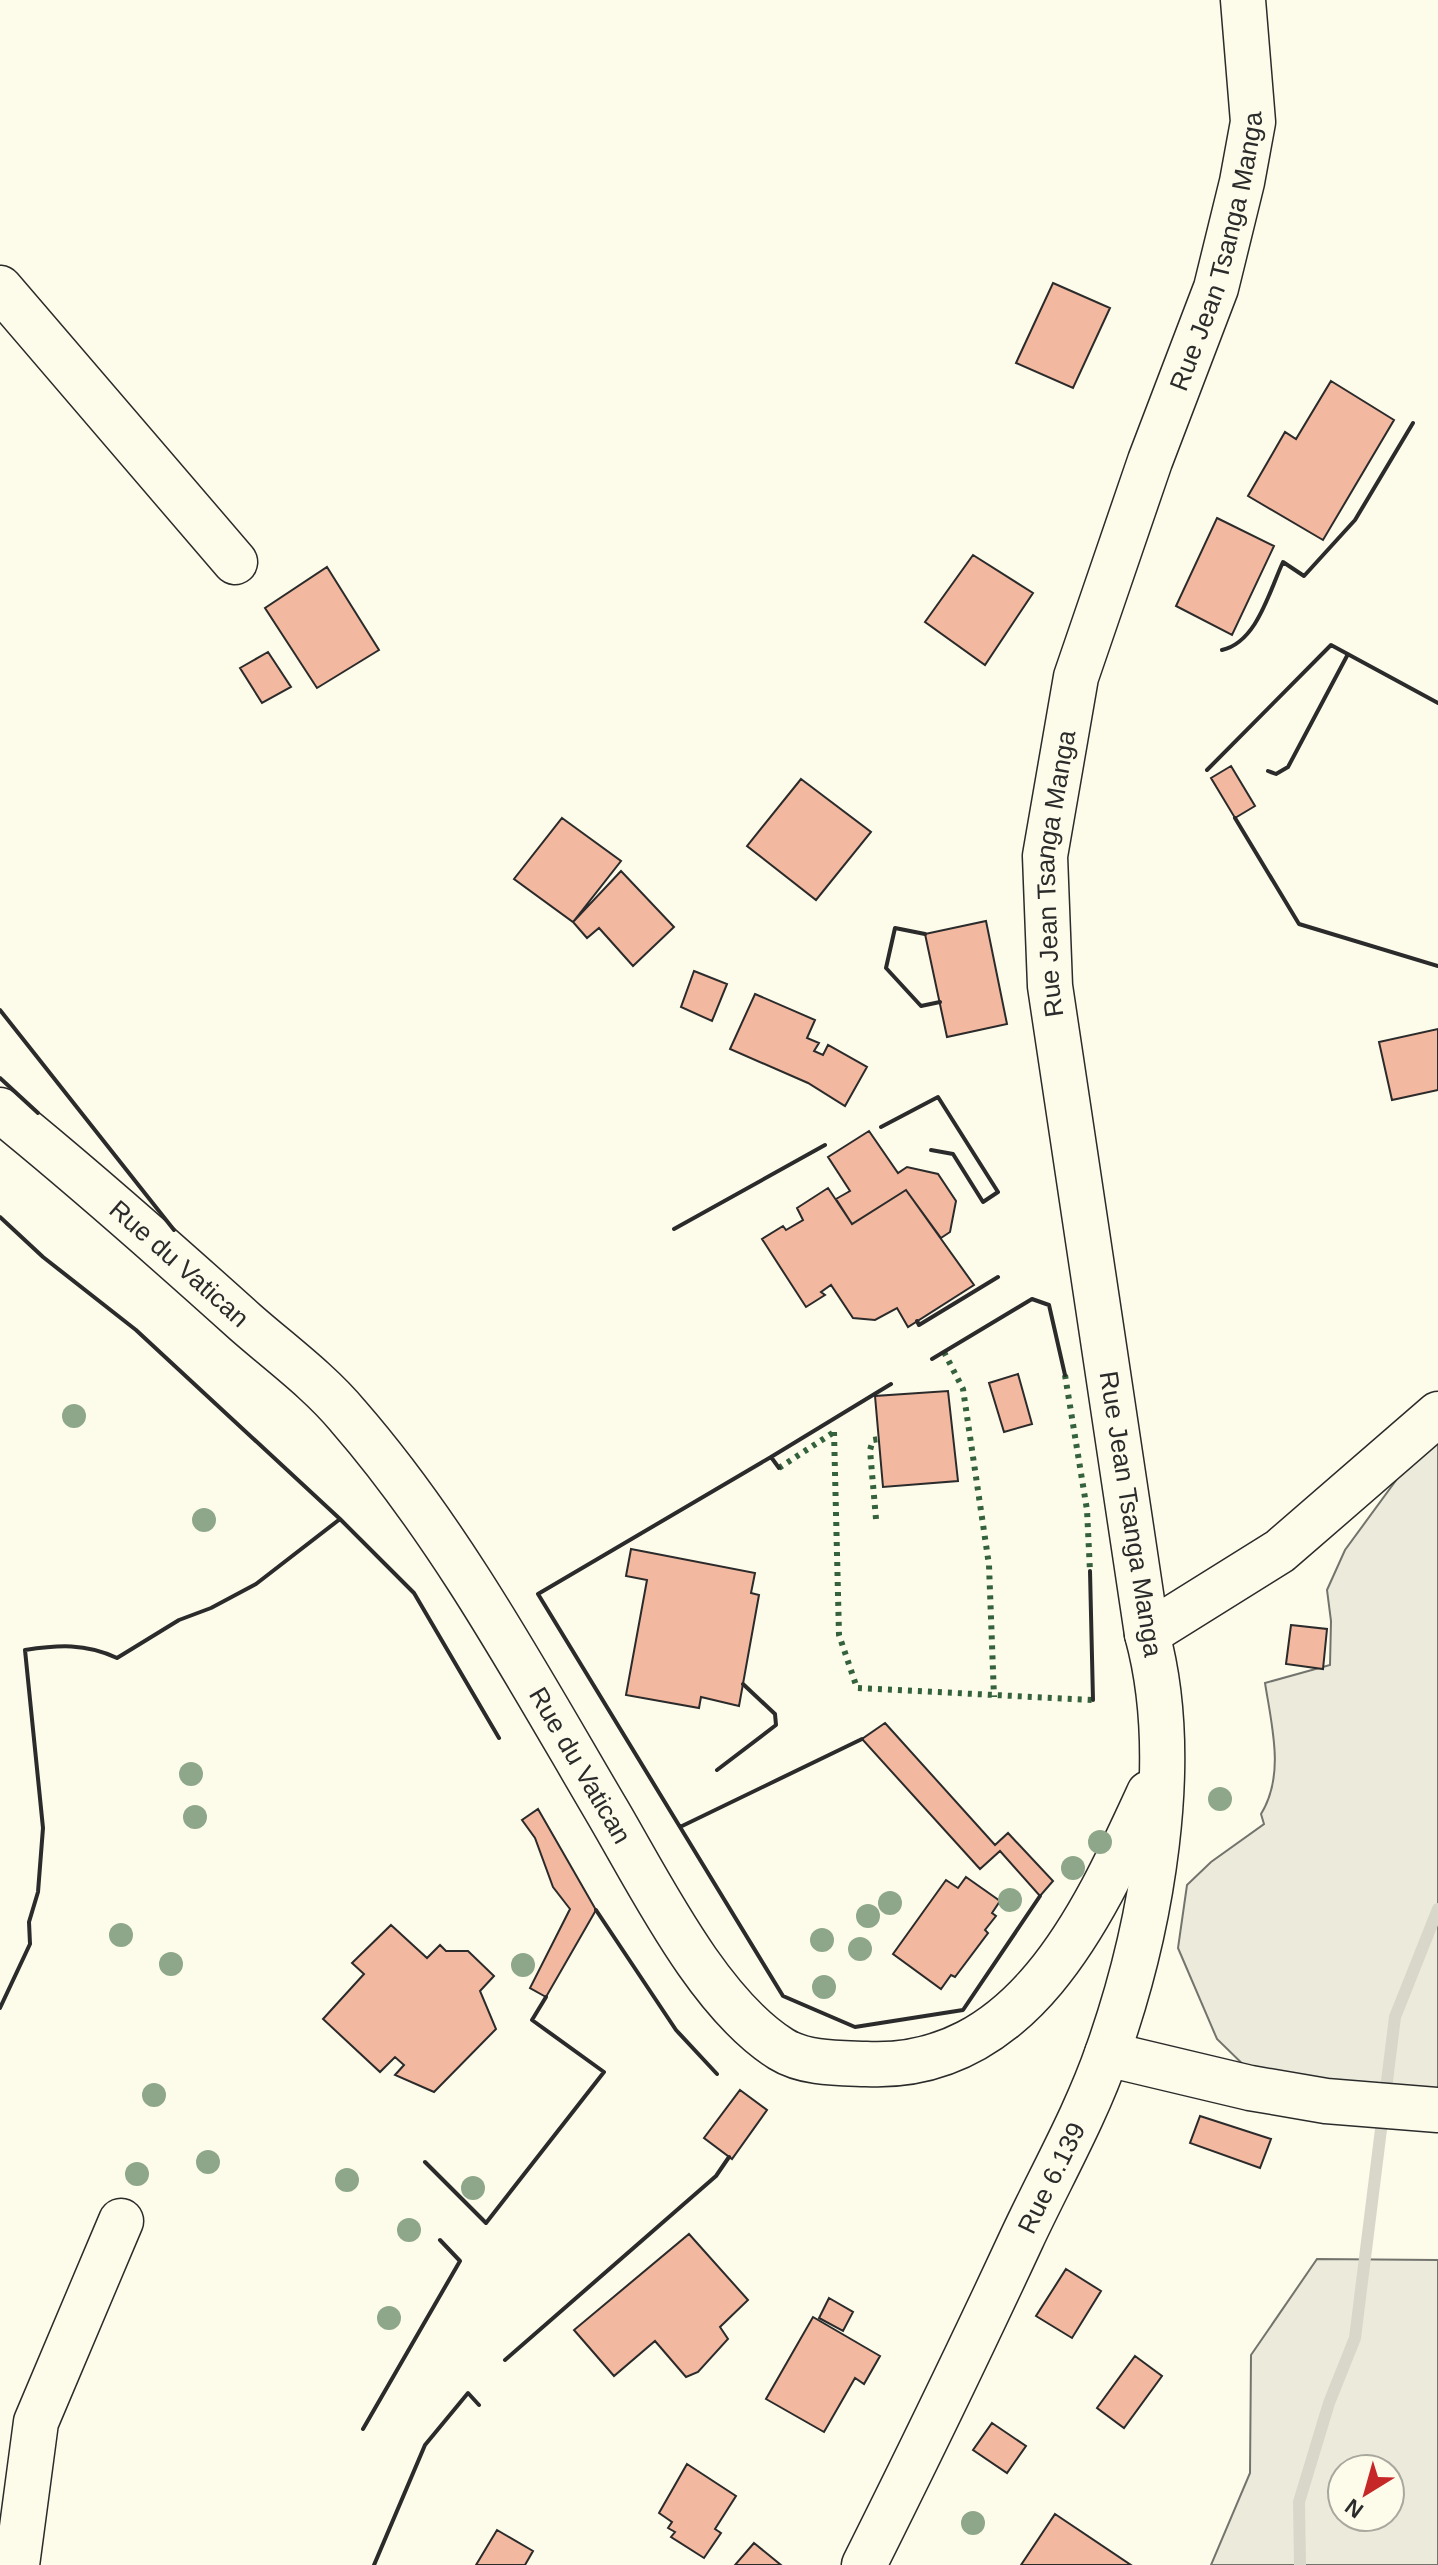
<svg xmlns="http://www.w3.org/2000/svg" width="1438" height="2565" font-family="Arial,sans-serif">
<style>
.green{fill:#ecebdb;stroke:#74746e;stroke-width:2;fill-rule:evenodd}
.lines{fill:none;stroke-linecap:round;stroke-linejoin:round}
.stream{stroke:#d8d7c9;stroke-width:12}
.building{fill:#f2b8a0;stroke:#2b2b2b;stroke-width:2}
.minor-casing{stroke:#2b2b2b;stroke-width:47}
.minor{stroke:#fdfbea;stroke-width:44}
.hedge{stroke:#34623c;stroke-width:6;stroke-dasharray:4 6;stroke-linecap:butt}
.wall{stroke:#2b2b2b;stroke-width:4}
.tree{fill:#8ea78a}
.labels{text-anchor:middle;dominant-baseline:central;stroke-width:6;stroke-linejoin:round;paint-order:stroke}
.street-label{font-size:26px;fill:#2b2b2b;stroke:#fdfbea}
</style>
<rect width="100%" height="100%" fill="#fdfbea"/>
<path class="green" d="M1438 1437V2093L1257 2078 1217 2039 1178 1948 1187 1885 1211 1862 1264 1824 1261 1814C1285 1775 1272 1727 1265 1683L1330 1665 1331 1621 1327 1590 1345 1550 1427 1438Z
M1317 2259 1438 2260V2565H1211L1250 2473 1251 2355ZM1390 2469V2517H1342V2469Z"/>
<g class="lines">
<path class="stream" d="M1300 2565 1299 2502 1329 2403 1355 2338 1395 2017 1438 1909"/>
</g>
<path class="building" d="M1053 283 1110 308 1073 388 1016 363Z
M1331 381 1394 420 1323 540 1248 496 1285 432 1296 439Z
M1217 518 1274 546 1232 635 1176 606Z
M973 555 1033 593 985 665 925 622Z
M327 567 379 650 317 688 265 608Z
M268 652 291 687 262 703 240 668Z
M1231 766 1255 806 1235 818 1211 778Z
M801 779 871 832 816 900 747 846Z
M562 818 621 861 573 922 514 879Z
M621 871 674 927 633 966 599 928 587 938 573 922Z
M986 921 1007 1024 947 1037 925 934Z
M694 971 727 984 712 1021 681 1007Z
M755 994 815 1020 807 1038 819 1043 814 1051 823 1055 828 1045 867 1067 845 1106 808 1083 730 1049Z
M1438 1029V1090L1392 1100 1379 1042Z
M869 1131 898 1173 907 1167 938 1174 956 1201 950 1232 941 1238 906 1190 852 1224 836 1199 850 1191 828 1157Z
M828 1188 852 1224 906 1190 974 1285 908 1327 897 1308 875 1320 853 1318 831 1285 821 1292 825 1295 806 1307 762 1239 783 1226 786 1230 803 1220 797 1208Z
M1018 1374 1032 1424 1004 1432 989 1383Z
M948 1391 958 1481 883 1487 875 1396Z
M631 1549 755 1573 751 1593 759 1595 739 1706 701 1697 699 1708 626 1695 647 1580 626 1576Z
M1291 1625 1327 1629 1323 1669 1286 1664Z
M885 1723 995 1845 1008 1833 1053 1881 1040 1896 1000 1851 980 1869 862 1739Z
M538 1809 596 1910 546 1997 530 1988 570 1909 553 1887 535 1838 522 1820Z
M966 1877 1000 1901 992 1913 996 1916 985 1930 988 1933 955 1977 951 1975 941 1989 893 1954 946 1880 958 1888Z
M391 1925 427 1958 440 1945 446 1951H468L494 1976 480 1991 496 2029 434 2092 395 2075 404 2065 395 2057 380 2072 323 2019 364 1974 352 1963Z
M740 2090 767 2110 732 2159 704 2138Z
M1200 2116 1271 2139 1260 2168 1190 2143Z
M689 2234 748 2300 720 2327 728 2339 698 2372 686 2377 655 2341 614 2376 574 2330Z
M1066 2269 1101 2291 1072 2338 1036 2316Z
M829 2298 853 2312 843 2331 819 2318Z
M813 2317 880 2356 864 2384 855 2378 824 2432 766 2399Z
M1135 2356 1162 2376 1124 2428 1097 2408Z
M992 2423 1026 2446 1007 2473 973 2450Z
M687 2464 736 2496 715 2529 721 2533 704 2558 671 2537 675 2532 668 2528 672 2522 659 2513Z
M1055 2514 1131 2565H1021Z
M497 2530 533 2551 525 2565H476Z
M754 2543 781 2565H735Z"/>
<g class="lines">
<g class="minor-casing">
<g id="minor">
<path d="M0 288 235 562"/>
<path id="s1" d="M0 1110C84 1178 164 1249 245 1322 279 1352 319 1381 348 1416 450 1533 528 1677 607 1811 650 1884 708 2003 781 2049 805 2064 839 2063 866 2064 1023 2072 1094 1913 1149 1793"/>
<path d="M1147 1634 1280 1551 1438 1414"/>
<path d="M1107 2054 1250 2088 1326 2101 1438 2110"/>
<path d="M17 2565 36 2422 121 2221"/>
<path id="s2" d="M864 2565C918 2457 971 2348 1022 2238 1051 2176 1086 2115 1108 2051 1151 1929 1182 1761 1147 1634L1050 986 1045 856 1076 677 1150 461 1216 288 1242 182 1253 122 1243 0"/>
</g>
</g>
<use href="#minor" class="minor"/>
<path class="hedge" d="M944 1352 963 1389 989 1565 994 1697
M1065 1375 1087 1510 1090 1571
M834 1432 839 1635 857 1688 1093 1700
M779 1468 834 1432
M876 1519 870 1450 873 1440 879 1439"/>
<path class="wall" d="M1222 650C1257 642 1269 592 1283 562L1304 576 1355 520 1413 423
M1207 770 1331 645 1438 703
M1268 771 1276 774 1288 767 1348 654
M1235 818 1299 924 1438 966
M925 934 895 928 886 968 921 1006 940 1002
M0 1010 174 1230
M0 1078 38 1113
M881 1127 938 1097 998 1192 983 1202 953 1154 931 1150
M0 1217 43 1257 136 1330 340 1519
M674 1229 825 1145
M917 1321 919 1325 998 1277
M932 1359 1032 1299 1049 1305 1065 1375
M779 1468 771 1457 891 1384
M1090 1571 1093 1700
M862 1739 680 1827 783 1996 855 2027 963 2010 1040 1896
M717 1770 776 1725 775 1714 743 1684
M680 1827 538 1594 771 1457
M596 1910 676 2030 717 2074
M0 2008 30 1944 29 1922 38 1892 43 1828 25 1650C58 1645 85 1643 117 1658L179 1620 211 1608 256 1584 340 1519 414 1593 499 1738
M425 2162 486 2223 604 2072 532 2020 546 1997
M505 2360 716 2176 729 2157
M363 2429 460 2261 440 2240
M374 2565 425 2445 468 2393 479 2405"/>
</g>
<g class="tree">
<circle cx="74" cy="1416" r="12"/>
<circle cx="204" cy="1520" r="12"/>
<circle cx="191" cy="1774" r="12"/>
<circle cx="1220" cy="1799" r="12"/>
<circle cx="195" cy="1817" r="12"/>
<circle cx="1100" cy="1842" r="12"/>
<circle cx="1073" cy="1868" r="12"/>
<circle cx="1010" cy="1900" r="12"/>
<circle cx="890" cy="1903" r="12"/>
<circle cx="868" cy="1916" r="12"/>
<circle cx="121" cy="1935" r="12"/>
<circle cx="822" cy="1940" r="12"/>
<circle cx="860" cy="1949" r="12"/>
<circle cx="171" cy="1964" r="12"/>
<circle cx="523" cy="1965" r="12"/>
<circle cx="824" cy="1987" r="12"/>
<circle cx="154" cy="2095" r="12"/>
<circle cx="208" cy="2162" r="12"/>
<circle cx="137" cy="2174" r="12"/>
<circle cx="347" cy="2180" r="12"/>
<circle cx="473" cy="2188" r="12"/>
<circle cx="409" cy="2230" r="12"/>
<circle cx="389" cy="2318" r="12"/>
<circle cx="973" cy="2523" r="12"/>
</g>
<g class="labels">
<g class="street-label">
<text stroke="none"><textPath href="#s2" startOffset="2410">Rue Jean Tsanga Manga</textPath></text>
<text stroke="none"><textPath href="#s2" startOffset="1762">Rue Jean Tsanga Manga</textPath></text>
<text stroke="none"><textPath href="#s1" startOffset="236">Rue du Vatican</textPath></text>
<text transform="translate(1131 1514) rotate(81)">Rue Jean Tsanga Manga</text>
<text stroke="none"><textPath href="#s1" startOffset="884">Rue du Vatican</textPath></text>
<text stroke="none"><textPath href="#s2" startOffset="430">Rue 6.139</textPath></text>
</g>
</g>
<g transform="translate(1366 2493) rotate(217)"><circle r="38" fill="#fdfbea" stroke="#a9a89e" stroke-width="2"/>
<path d="M0-6L14 30L0 20L-14 30Z" fill="#c62828"/>
<text y="-12" font-size="22" font-weight="bold" text-anchor="middle" fill="#2b2b2b">N</text>
</g>
</svg>
